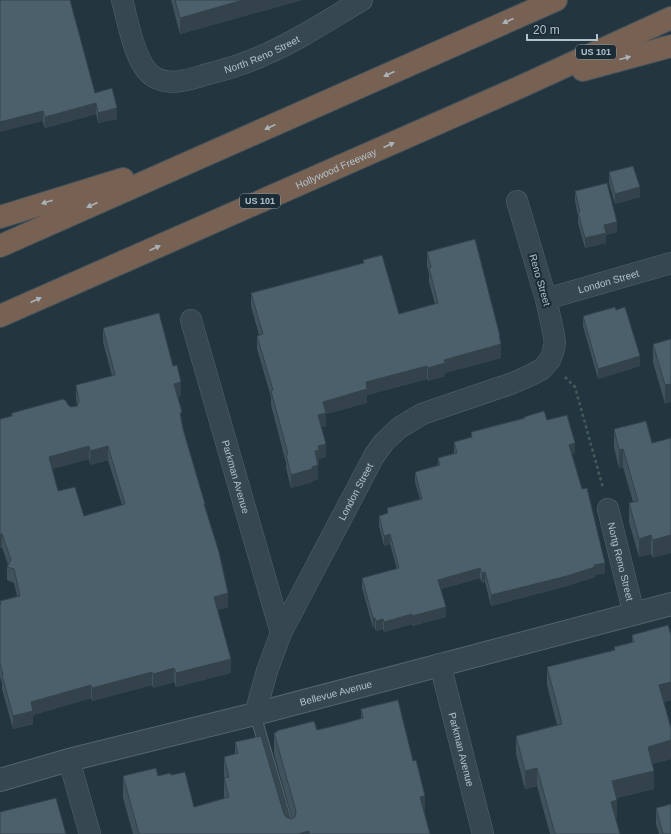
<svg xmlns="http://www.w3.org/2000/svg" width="671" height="834" font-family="Arial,sans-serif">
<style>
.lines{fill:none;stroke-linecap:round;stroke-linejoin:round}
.service-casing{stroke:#55646e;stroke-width:12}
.minor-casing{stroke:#55646e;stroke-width:22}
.tertiary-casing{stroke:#55646e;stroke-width:24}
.motorway-casing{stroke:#42515b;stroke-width:24}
.path{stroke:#435d5a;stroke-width:2.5;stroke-dasharray:3 3;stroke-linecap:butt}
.service{stroke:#374750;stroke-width:10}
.minor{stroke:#374750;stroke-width:21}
.tertiary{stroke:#374750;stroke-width:22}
.motorway{stroke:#766153;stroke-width:22}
.wall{fill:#40535c;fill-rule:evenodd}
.shaded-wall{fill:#34434b}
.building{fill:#4b606b;stroke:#34434b;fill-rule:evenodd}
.oneway{fill:#aab3b9}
.labels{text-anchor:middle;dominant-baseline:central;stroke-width:4;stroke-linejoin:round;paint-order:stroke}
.shield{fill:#1c2c35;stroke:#86949e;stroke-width:1}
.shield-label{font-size:9px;font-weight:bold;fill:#b3c1cb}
.street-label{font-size:10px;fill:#b3c1cb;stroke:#1c2c35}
</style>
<rect width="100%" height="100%" fill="#233640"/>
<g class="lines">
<g class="service-casing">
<path id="service" d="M255 714 290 834"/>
</g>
<g class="minor-casing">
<g id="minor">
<path id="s1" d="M122 0C128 21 135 66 154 77 170 86 188 80 204 75 224 70 245 64 264 55 299 40 330 19 362 0"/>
<path id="s2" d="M546 299 671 263"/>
<path id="s3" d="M191 320 281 633"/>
<path id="s4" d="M608 509 634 614"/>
<path id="s5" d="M440 664 483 834"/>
<path id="s6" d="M255 714 267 671 281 633 374 456 384 442 399 428 422 414 513 383 531 375 542 369 550 360 553 352 555 342 553 331 546 299 517 201"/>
<path d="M69 760 90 834"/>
</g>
</g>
<g class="tertiary-casing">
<g id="tertiary">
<path id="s7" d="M0 780 69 760 255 714 671 604"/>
</g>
</g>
<g class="motorway-casing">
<g id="motorway">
<path d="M583 70 671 46"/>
<path d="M0 217 123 179"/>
<path d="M0 246 556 0"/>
<path id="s8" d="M0 316 520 87 671 18"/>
</g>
</g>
<path class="path" d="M565 377 575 387 603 488"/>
<use href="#service" class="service"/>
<use href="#minor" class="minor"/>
<use href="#tertiary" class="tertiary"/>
<use href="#motorway" class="motorway"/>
</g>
<path class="wall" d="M0 0 95 93 117 119 98 123 96 114 45 128Z
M171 0H302L180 34Z
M609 172 640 197 615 204 609 183Z
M575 191 617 232 606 235V243L585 248 578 223V216L575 201Z
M427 252 500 336 501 358 445 373V376L428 381 427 379 367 395V403L326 414V426L321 427 326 457 319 459V464H318V479L312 481V482L291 488 286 468V463L271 405V397L257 349V336L259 335 251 306V293L363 263V260L399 314 435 304 429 282V274L427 266Z
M616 310 640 366 598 379 583 326V316Z
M103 328 173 366 181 396 178 397 183 429 205 508 228 607 217 610 231 673 176 687 174 682 153 688 152 685 92 701 91 698 33 715V724L13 729 2 689V683L0 677V601L17 596 14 583 7 580V567L8 565 2 547 0 548 12 413 68 405 71 407 77 406V405L76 399V385L112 376 103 342ZM89 459 90 465 108 460 122 505 84 516 58 491 52 469Z
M671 339 665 404 653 362V344Z
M524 417 547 420 575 453 572 454 605 573 595 575V577L567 586 491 606 485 582 482 583 480 578 441 589 446 617 412 626V624L384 632 383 629 376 631 375 628H373L362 588V578L397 569 390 544 384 546 379 526V516L387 514V508L420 499 415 482V472L438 465V458L454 453V442L471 437V432L524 418Z
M614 429 652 443 671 438 653 558 651 554 639 557 629 522V503L633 502 623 467 619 468 614 448Z
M632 635H671V700L664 702 671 728V759L652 764 654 789 617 798V818L615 819 620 834H550L537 786 525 789 516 754V736L557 725 547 685V667L614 650V647L632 642Z
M361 709 425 818 430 834H133L123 798V776L171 775 194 807 224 799V757L235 754V742L286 817 291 819 292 818 274 754V733L276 732V731L317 730 361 719Z
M656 808 671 834H659L656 824Z"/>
<path class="shaded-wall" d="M243 0H302L180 34V18Z
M96 103V114L45 128V117Z
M117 108V119L98 123V113Z
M43 111V121L0 132V122Z
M640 187V197L615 204V194Z
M617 222V232L606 235V243L585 248V238L604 225Z
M501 344V358L445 373V376L428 381V368L444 360Z
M640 356V366L598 379V369Z
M427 366V379L367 395V403L326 414V426L318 428V415L323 402 366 382Z
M181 382V396L174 398V384Z
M671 384V402L665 404V385Z
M575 443V453L569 455V445Z
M326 444V457L319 459V464L315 465V451L318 446Z
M89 446V459L49 470V457Z
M108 446V460L90 465V451Z
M623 449V467L619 468V450Z
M318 465V479L312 481V482L291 488V475Z
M0 534H2V547L0 548Z
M390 534V544L384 546V536Z
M651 535V554L639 557V539Z
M671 535V553L653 558V540Z
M605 563V573L595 575V577L567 586 491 606V595Z
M480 568V578L438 590V580Z
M485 572V582L482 583V573Z
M228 593V607L214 611V597Z
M446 607V617L412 626V616Z
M412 614V624L384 632V622Z
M373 618H375V628H373Z
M383 619V629L376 631V621Z
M231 659V673L176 687V673Z
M174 668V682L153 688V674Z
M152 672V685L92 701V688Z
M671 682V700L659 703V685Z
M91 685V698L33 715V724L13 729V716L31 702Z
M671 740V759L648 765V747Z
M537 768V786L525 789V771Z
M654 771V789L612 799V781Z
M425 796V818L420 797Z
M617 800V818L611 820V802Z
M309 831V834H298Z"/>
<path class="building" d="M0 0H70L95 93 112 88 117 108 98 113 96 103 45 117 43 111 0 122Z
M175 0H243L180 18Z
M633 166 640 187 615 194 609 172Z
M607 183 617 222 604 225 606 233 585 238 578 213 580 212 575 191Z
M475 239 500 336H499L501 344 444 360 445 363 428 368 427 366 366 382 367 389 323 402 326 413 318 415 326 444 318 446 319 450 315 451 318 465 312 467V469L291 475 286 455 288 454 271 391 273 390 257 336 263 334 251 293 364 263 363 260 382 255 399 314 438 303 429 268 431 267 427 252Z
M615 307 616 310 625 307 640 356 598 369 583 316Z
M159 313 173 366 177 365 181 382 174 384 182 412 180 413 183 429 205 504H204L219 552 228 593 214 597 231 659 176 673 174 668 153 674 152 672 92 688 91 685 31 702 33 711 13 716 2 675H3L0 663V604H1L0 601 20 596 14 569 7 567 11 560 2 534H0V419L12 416V413L63 399 66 401 68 405 71 407 77 406 79 401 76 385 115 375 103 328ZM89 446 90 451 108 446 125 504 84 516 75 487 58 491 49 457Z
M671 339V384L665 385 653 344Z
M544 411 547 420 567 415 575 443 569 445 582 489 587 488 605 563 594 565 595 567 567 576 491 595 485 572 482 573 480 568 438 580 446 607 412 616V614L384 622 383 619 376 621 375 618H373L362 578 399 568 390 534 384 536 379 516 388 513 387 508 422 499 415 472 440 465 438 458 457 453 454 442 472 437 471 432 525 418 524 417Z
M646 421 652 443 671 438V535L653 540 651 535 639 539 629 503 638 501 623 449 619 450 614 429Z
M668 625 671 635V682L659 685 671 728V740L648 747 654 771 612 781 617 800 611 802 620 834H555L537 768 525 771 516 736 562 724 547 667 615 650 614 647 634 642 632 635Z
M398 700 413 761 416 760 425 796 420 797 430 834H310L309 831 298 834H139L123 776 156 768 158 776 170 773 171 775 185 772 194 807 229 797 224 778 229 777 224 757 238 753 235 742 261 736 284 814 286 817 291 819 295 817 296 811 274 733 277 732 276 731 314 721 317 730 342 724 363 718 361 709Z
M56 798 66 834H0V812Z
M671 804V834H663L656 808Z"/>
<defs><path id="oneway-solid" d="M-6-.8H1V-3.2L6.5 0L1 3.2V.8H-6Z"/></defs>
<g class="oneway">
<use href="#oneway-solid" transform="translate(508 21) rotate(156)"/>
<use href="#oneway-solid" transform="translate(625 58) rotate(-15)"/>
<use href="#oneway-solid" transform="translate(389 74) rotate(156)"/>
<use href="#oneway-solid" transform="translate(270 127) rotate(156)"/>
<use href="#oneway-solid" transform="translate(389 145) rotate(-24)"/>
<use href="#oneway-solid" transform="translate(47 202) rotate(163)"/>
<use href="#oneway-solid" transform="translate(92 205) rotate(156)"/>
<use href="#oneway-solid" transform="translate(155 248) rotate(-24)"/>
<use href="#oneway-solid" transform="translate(36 300) rotate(-24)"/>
</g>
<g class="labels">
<g class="shield">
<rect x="576" y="45" width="40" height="14" rx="3"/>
<rect x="240" y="194" width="40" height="14" rx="3"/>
</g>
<g class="shield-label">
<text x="596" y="52">US 101</text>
<text x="260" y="201">US 101</text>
</g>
<g class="street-label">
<text stroke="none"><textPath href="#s1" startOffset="198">North Reno Street</textPath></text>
<text stroke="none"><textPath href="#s8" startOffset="367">Hollywood Freeway</textPath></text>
<text transform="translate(540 280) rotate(74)">Reno Street</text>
<text stroke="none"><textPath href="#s2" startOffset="65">London Street</textPath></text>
<text stroke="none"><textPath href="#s3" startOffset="163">Parkman Avenue</textPath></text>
<text stroke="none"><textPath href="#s6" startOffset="245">London Street</textPath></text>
<text stroke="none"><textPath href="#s4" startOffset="54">Nortg Reno Street</textPath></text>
<text stroke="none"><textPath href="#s7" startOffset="347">Bellevue Avenue</textPath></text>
<text stroke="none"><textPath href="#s5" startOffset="88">Parkman Avenue</textPath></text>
</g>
</g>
<path d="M527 34v6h70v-6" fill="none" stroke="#b3c1cb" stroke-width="2"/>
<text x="533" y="34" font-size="12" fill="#b3c1cb" stroke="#1c2c35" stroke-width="3" paint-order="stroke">20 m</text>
</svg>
